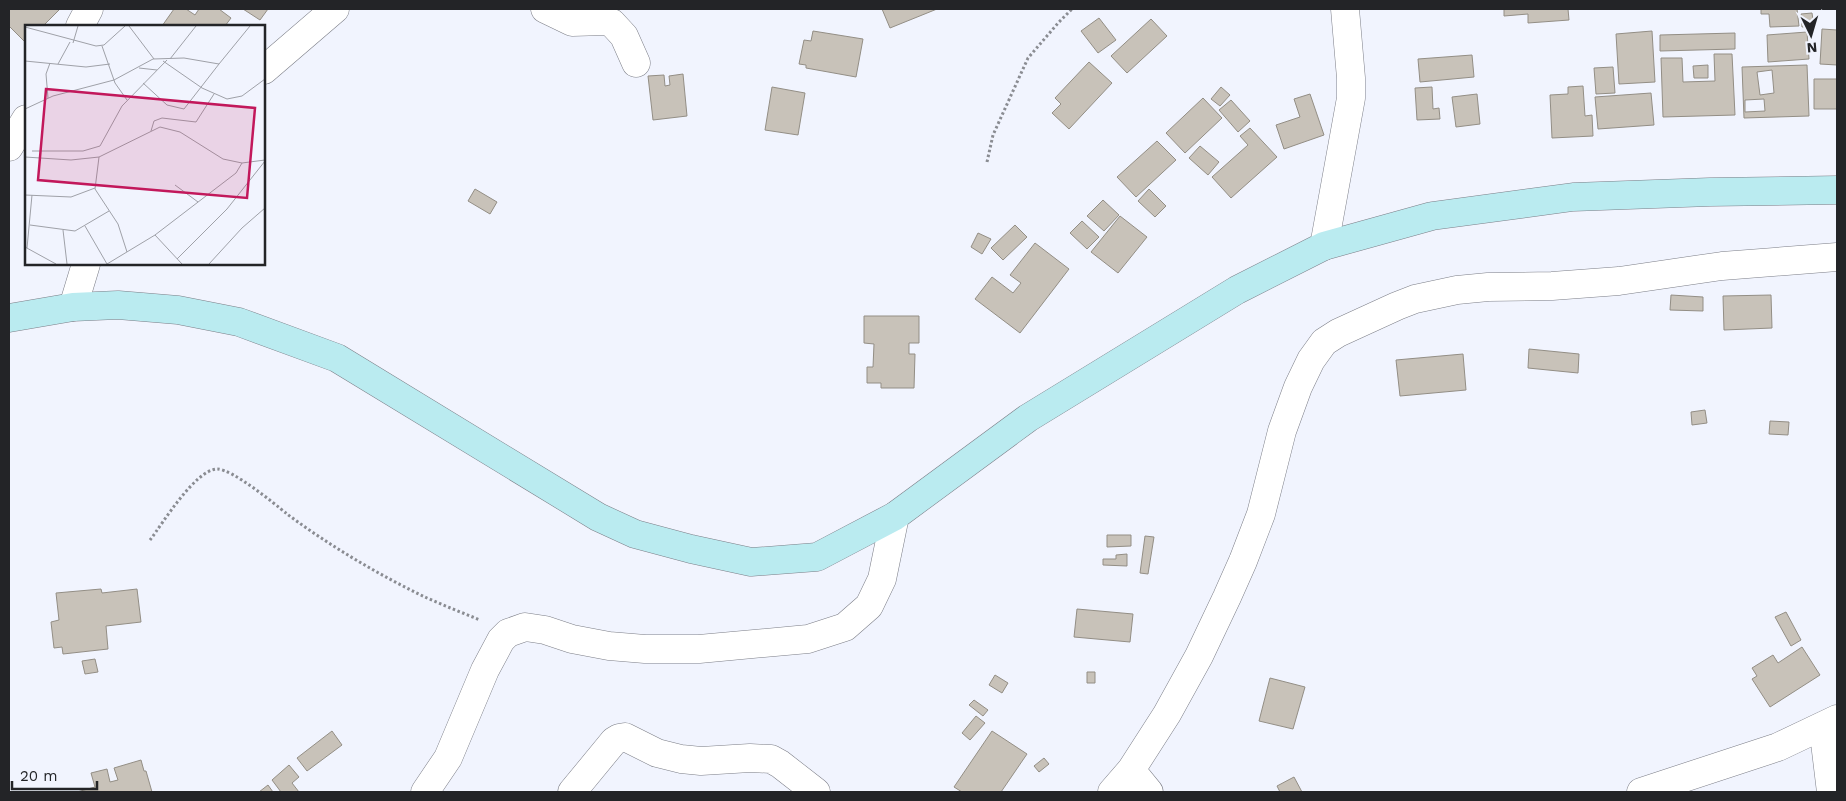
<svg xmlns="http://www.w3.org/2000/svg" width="1846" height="801" font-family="'Work Sans',sans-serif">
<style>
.building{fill:#c8c2b9;stroke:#938e85;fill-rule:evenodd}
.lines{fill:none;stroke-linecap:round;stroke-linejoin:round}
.street-casing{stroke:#7c7e87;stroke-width:29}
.secondary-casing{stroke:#7c7e87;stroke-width:29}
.path{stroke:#8a8c92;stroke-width:3;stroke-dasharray:2.5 2.5;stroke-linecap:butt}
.street{stroke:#fff;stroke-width:28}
.secondary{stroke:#baebf0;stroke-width:28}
.inset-road{fill:none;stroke:#9fa1a8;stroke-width:1}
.view{fill:#c2185b;fill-opacity:0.15;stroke:#c2185b;stroke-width:2.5}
.inset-edge{fill:none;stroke:#232427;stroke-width:2.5}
</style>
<rect width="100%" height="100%" fill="#f1f4fe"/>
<path class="building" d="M9 9H60L43 26H26V43L9 26Z
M174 9H186L195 15 199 9H219L231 18 225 26H162Z
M243 9H268L260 20Z
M882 9H937L890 28Z
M1504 9H1568L1569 20 1528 23V14L1504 16Z
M1761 9H1797L1799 26 1770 27 1769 14H1761Z
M1812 13 1814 26 1802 27 1801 14Z
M1099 18 1116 40 1098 53 1081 31Z
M1151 19 1167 36 1127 73 1111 56Z
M1822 29 1837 30V65L1820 64Z
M813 31 863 39 856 77 806 68V65L799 64 804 40 811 41Z
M1652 31 1655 82 1619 84 1616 34Z
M1807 32 1809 59 1768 62 1767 35Z
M1735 33V49L1660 51V35Z
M1714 54H1732L1735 115 1663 117 1661 58H1682L1683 82 1715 81Z
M1472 55 1474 77 1420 82 1418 59Z
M1089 62 1112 83 1069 129 1052 113 1061 104 1055 98Z
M1708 65V78H1694L1693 66Z
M1807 65 1809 116 1744 118 1742 67ZM1772 70 1774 93 1760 95 1757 72ZM1764 99 1765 111 1745 112V100Z
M1613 67 1615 93 1596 94 1594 68Z
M683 74 687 116 653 120 648 76 664 75 665 86 670 85 669 76Z
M1814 79H1837V109H1814Z
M1583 86 1585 116 1592 115 1593 136 1552 138 1550 95 1568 94V87Z
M772 87 805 93 798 135 765 130Z
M1221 87 1230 95 1220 106 1211 99Z
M1432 87 1433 109 1439 108 1440 119 1417 120 1415 88Z
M1651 93 1654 125 1598 129 1595 97Z
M1310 94 1324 135 1284 149 1276 125 1300 117 1294 99Z
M1477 94 1480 124 1456 127 1452 97Z
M1203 98 1222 118 1185 153 1166 133Z
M1231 100 1250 121 1238 132 1219 110Z
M1250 128 1277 157 1231 198 1212 177 1248 145 1240 136Z
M1157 141 1176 160 1136 197 1117 177Z
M1200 146 1219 162 1208 175 1189 158Z
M475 189 497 202 490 214 468 201Z
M1149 189 1166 206 1155 217 1138 201Z
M1103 200 1119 215 1104 231 1087 216Z
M1120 216 1147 237 1118 273 1091 252Z
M1082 221 1099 237 1087 249 1070 233Z
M1015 225 1027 237 1003 260 991 248Z
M978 233 991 239 982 254 971 247Z
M1035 243 1069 269 1020 333 975 299 992 277 1013 293 1021 283 1010 275Z
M1671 295 1703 297V311L1670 310Z
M1771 295 1772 328 1724 330 1723 296Z
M864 316H919V343H909V354H915L914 388H881V383H867V367H873L874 344 864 343Z
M1529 349 1579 354 1578 373 1528 368Z
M1463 354 1466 390 1400 396 1396 360Z
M1705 410 1707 423 1692 425 1691 412Z
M1770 421 1789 422 1788 435 1769 434Z
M1107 535H1131V546L1107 547Z
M1145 536 1154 537 1148 574 1140 573Z
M1127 554V566L1103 565V559H1116V555Z
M101 589 102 593 137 589 141 622 106 626 108 649 63 654 62 647 54 648 51 622 59 620 56 593Z
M1077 609 1133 614 1130 642 1074 637Z
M1786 612 1801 640 1791 646 1775 617Z
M1802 647 1820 675 1770 707 1752 679 1757 676 1752 668 1773 655 1778 663Z
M95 659 98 672 85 674 82 661Z
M1087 672H1095V683H1087Z
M995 675 1008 683 1002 693 989 685Z
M1270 678 1305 687 1293 729 1259 721Z
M974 700 988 710 983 716 969 705Z
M976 716 985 723 970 740 962 733Z
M332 731 342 745 307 771 297 758Z
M992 731 1027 754 1001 792H962L954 787Z
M1044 758 1049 764 1039 772 1034 766Z
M141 760 144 771H146L152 792H77L95 787 91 773 107 769 110 782 118 780 114 768Z
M289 765 299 777 292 783 299 792H281L272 780Z
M1294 777 1302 792H1280L1277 786Z
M268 785 273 792H259Z"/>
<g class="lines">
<g class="street-casing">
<path id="street" d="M545 9 572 22 605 21 612 23 624 36 636 63
M80 26 89 9
M264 70 335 9
M9 147 26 119
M1324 246 1351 98V78L1345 9
M73 307 86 264
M1823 726 1831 792
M1131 770 1149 792
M425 792 448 758 485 670 501 640 508 633 525 627 545 630 572 639 609 646 645 649H699L808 639 845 627 869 606 882 579 895 516
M572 792 614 741 619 738 625 737 657 753 681 759 701 761 750 758 771 759 780 764 816 792
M1112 792 1131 770 1167 714 1199 656 1227 597 1243 561 1261 514 1282 431 1298 387 1311 360 1324 342 1338 333 1397 306 1415 299 1457 290 1488 287 1552 286 1619 281 1722 266 1837 257
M1641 792 1778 747 1837 719"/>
</g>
<g class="secondary-casing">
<path id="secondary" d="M9 318 73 307 118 305 178 310 239 322 337 358 598 517 635 534 691 549 751 562 817 557 895 516 1028 418 1237 290 1324 246 1432 216 1573 197 1710 192 1837 190"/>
</g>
<path class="path" d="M987 162 993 135 1028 58 1059 22 1072 9
M150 540C163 523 195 470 217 469 232 469 274 503 287 514 330 546 379 575 427 598 445 606 463 613 480 620"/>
<use href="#street" class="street"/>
<use href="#secondary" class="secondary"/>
</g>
<g transform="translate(25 25)">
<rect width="240" height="240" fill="#f1f4fe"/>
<path class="inset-road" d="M104 1 129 34M0 2 71 21 79 20 100 1M48 18 53 1M77 21 90 58 102 75M145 34 171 1M0 36 61 42 85 39M138 36 177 63 202 74 217 71 240 54M33 39 45 17M114 43 132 45M118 58 142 80 159 84 194 39M23 73 21 49 25 38M0 84 28 71 89 55 128 34 159 33 194 39 225 1M126 106 129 96 137 93 171 97 189 69M7 126H58L75 121 97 81 142 35M0 132 46 135 74 132 135 102 155 107 198 134 217 138 240 135M74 132 70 164 93 199 102 227M150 160 173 177M0 170 46 172 70 163M5 200 50 206 84 186M60 201 82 239M38 205 42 239M130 210 157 239M0 222 31 239M2 223 7 170M152 234 202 184 240 136M82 239 130 210 211 148 217 138M184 239 217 203 240 183"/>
<path class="view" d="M21 64 230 83 222 173 13 155Z"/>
<rect width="240" height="240" class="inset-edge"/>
</g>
<rect width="1846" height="801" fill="none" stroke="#232427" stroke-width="20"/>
<g transform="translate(1811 35) rotate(175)" stroke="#f1f4fe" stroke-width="4" paint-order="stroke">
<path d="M0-4L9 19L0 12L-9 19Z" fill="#232427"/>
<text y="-8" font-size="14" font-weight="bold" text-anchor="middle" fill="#232427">N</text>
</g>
<path d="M12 781v8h85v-8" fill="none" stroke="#232427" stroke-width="2.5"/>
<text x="20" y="781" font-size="15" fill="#232427" stroke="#f1f4fe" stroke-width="4" paint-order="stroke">20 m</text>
</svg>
